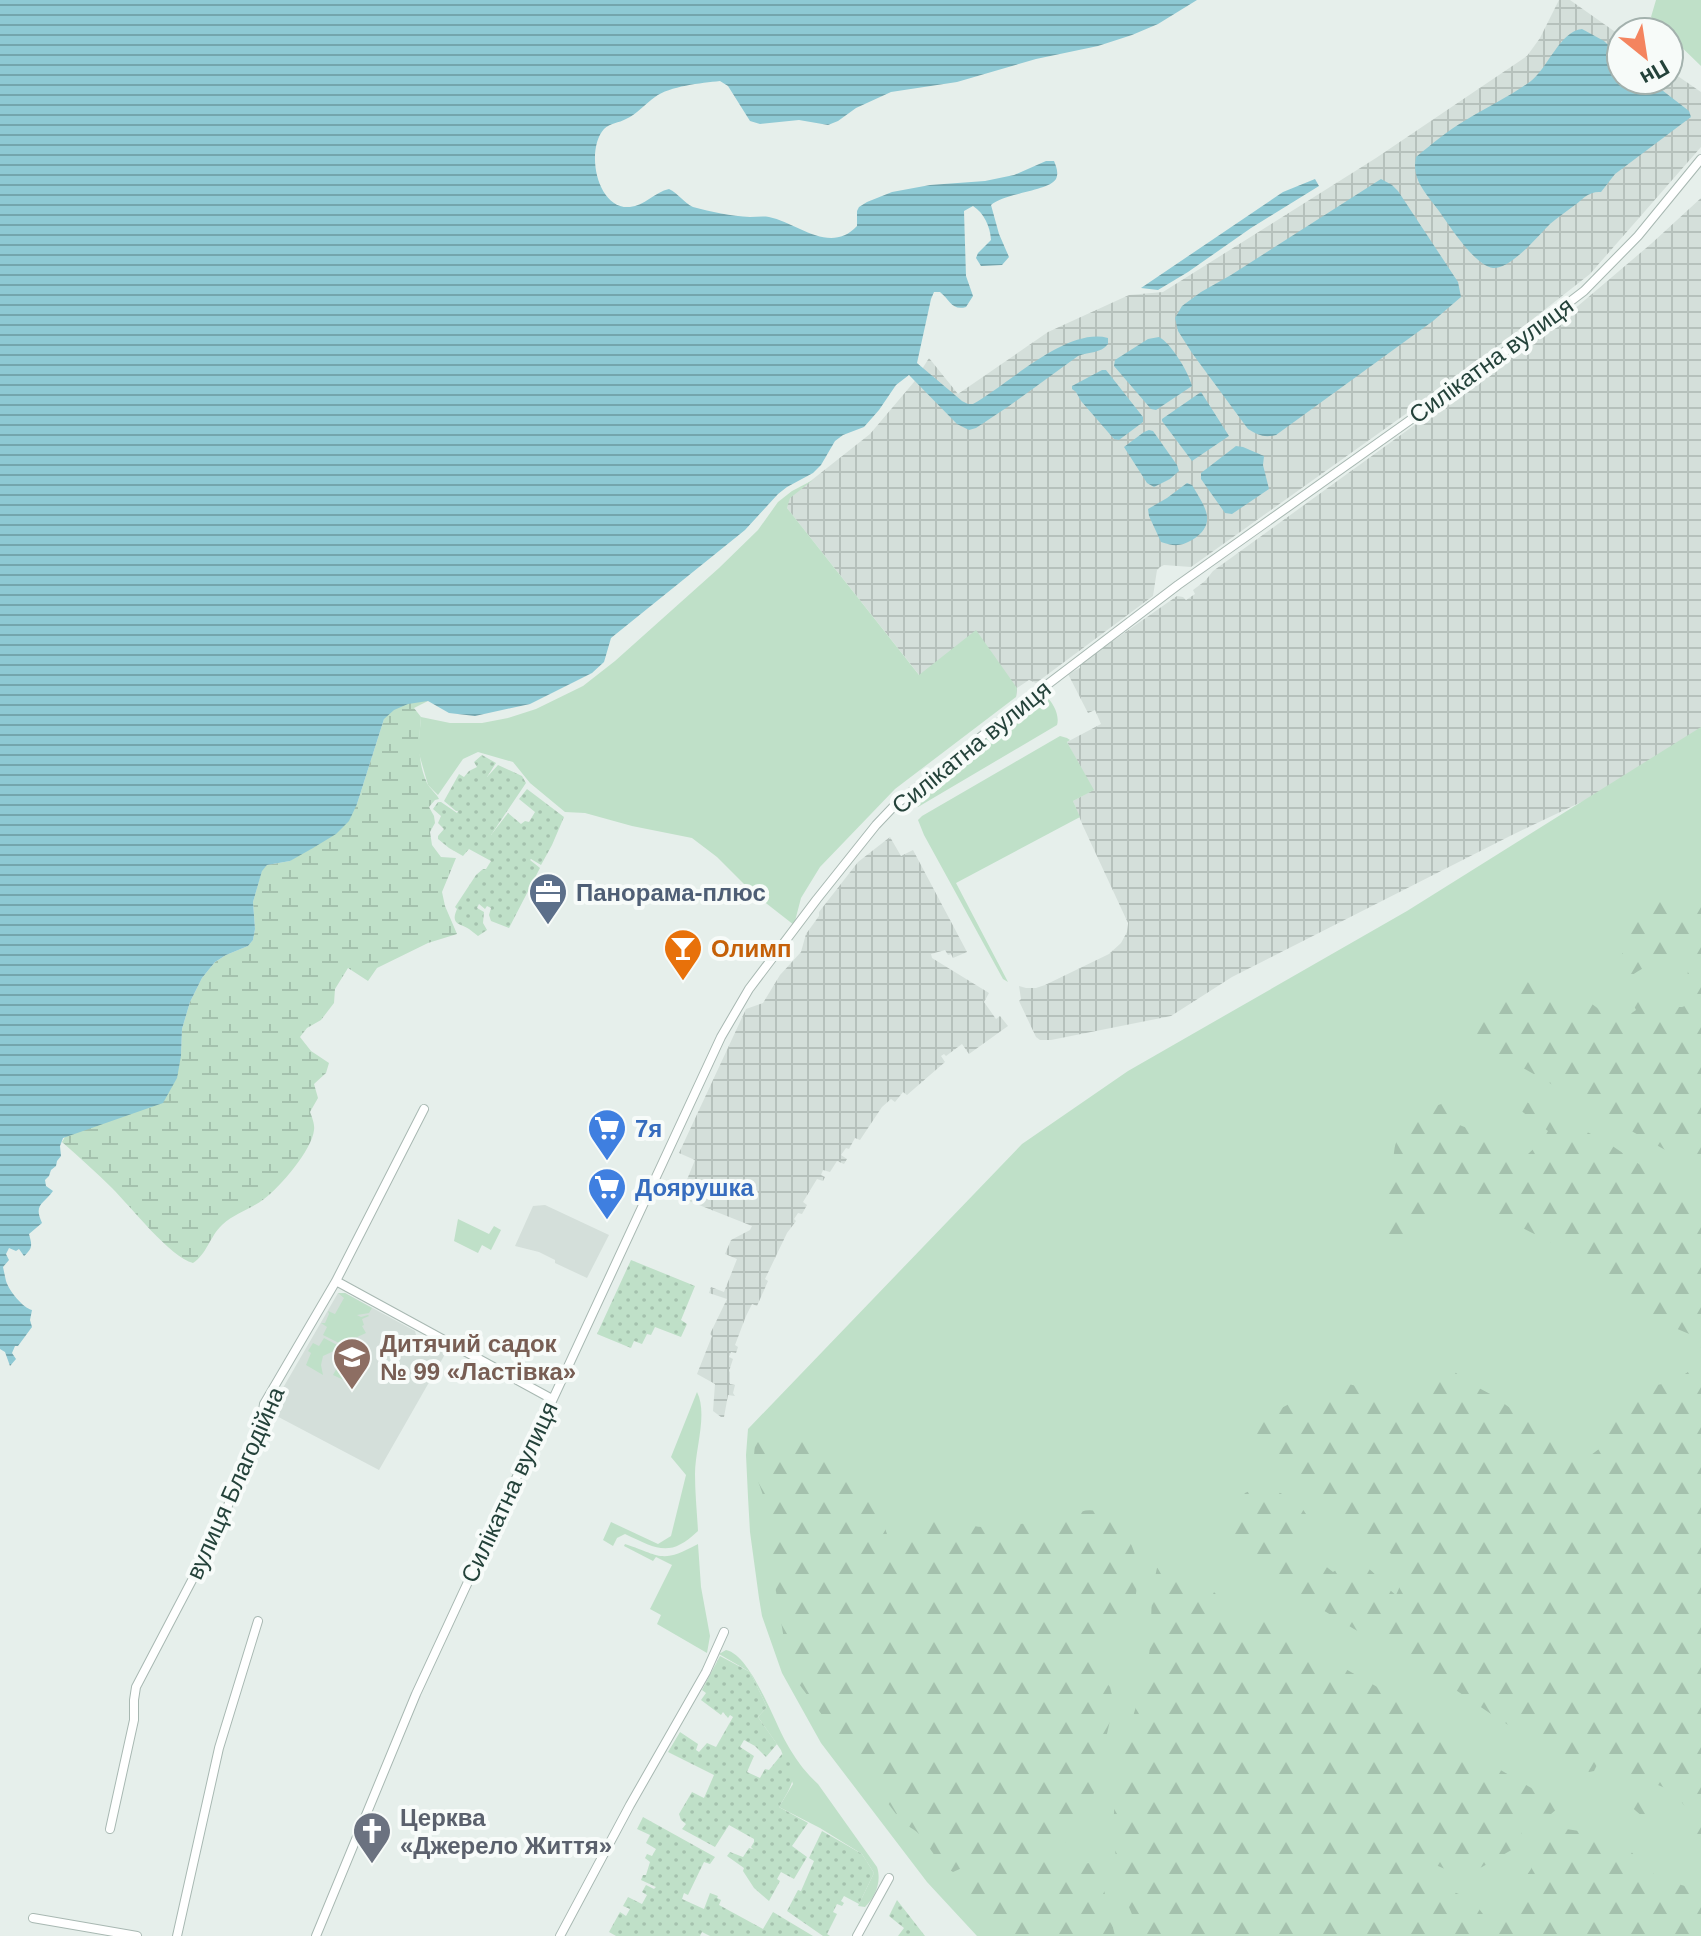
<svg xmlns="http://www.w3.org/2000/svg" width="1701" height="1936" font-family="Arial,sans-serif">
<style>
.built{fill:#d4dfda}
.industrial{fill:url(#industrial-grid)}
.green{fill:#bfe0c8}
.forest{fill:url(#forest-firs)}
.wetland{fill:url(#wetland-marsh)}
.garden{fill:url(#garden-dots)}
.water{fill:url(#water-rules)}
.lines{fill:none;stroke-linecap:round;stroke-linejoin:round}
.street-casing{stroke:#a8b8b2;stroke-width:10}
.street{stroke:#fff;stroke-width:8}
.labels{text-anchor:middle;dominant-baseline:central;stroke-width:8;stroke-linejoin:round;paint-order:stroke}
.street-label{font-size:24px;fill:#24423a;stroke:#f7fbf9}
.service-label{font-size:24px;font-weight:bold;fill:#4e5e75;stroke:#f7fbf9;text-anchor:start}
.food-label{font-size:24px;font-weight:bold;fill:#c56008;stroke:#f7fbf9;text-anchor:start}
.shop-label{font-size:24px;font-weight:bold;fill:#366cbe;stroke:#f7fbf9;text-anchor:start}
.education-label{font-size:24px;font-weight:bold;fill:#785e54;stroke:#f7fbf9;text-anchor:start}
.worship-label{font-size:24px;font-weight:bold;fill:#5b616d;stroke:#f7fbf9;text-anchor:start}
</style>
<defs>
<pattern id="industrial-grid" width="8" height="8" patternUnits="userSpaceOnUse" patternTransform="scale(2)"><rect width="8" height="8" fill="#d4dfda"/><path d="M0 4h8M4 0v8" fill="none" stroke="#b6c1bc"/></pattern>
<pattern id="forest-firs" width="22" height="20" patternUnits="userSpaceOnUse" patternTransform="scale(2)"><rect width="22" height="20" fill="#bfe0c8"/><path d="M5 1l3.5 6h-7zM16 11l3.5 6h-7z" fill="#a4c1ad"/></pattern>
<pattern id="wetland-marsh" width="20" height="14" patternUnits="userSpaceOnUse" patternTransform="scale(2)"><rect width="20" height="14" fill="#bfe0c8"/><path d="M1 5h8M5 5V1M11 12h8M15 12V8" fill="none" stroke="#a4c1ad"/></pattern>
<pattern id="garden-dots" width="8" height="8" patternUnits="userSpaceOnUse" patternTransform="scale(2)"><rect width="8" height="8" fill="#bfe0c8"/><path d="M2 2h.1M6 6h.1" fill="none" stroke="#a4c1ad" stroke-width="1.8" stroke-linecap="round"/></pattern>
<pattern id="water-rules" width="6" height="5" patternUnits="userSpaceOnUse" patternTransform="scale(2)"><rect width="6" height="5" fill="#8ec9d4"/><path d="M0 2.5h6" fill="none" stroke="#74a5ad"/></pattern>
</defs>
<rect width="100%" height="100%" fill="#e6efeb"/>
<path class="built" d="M545 1205 609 1235 587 1278 555 1263V1260L539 1252 515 1246 533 1206Z
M338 1293H345L415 1331 416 1335 422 1339 426 1337 448 1349 379 1470 269 1412Z"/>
<path class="industrial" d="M1559 0H1570L1621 36V80H1669V70L1701 92V147L1590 274 1473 366 1191 567 1164 565 1160 567 1157 570 1153 596 1036 683 1029 680 1017 688 1016 697 920 676 787 508 789 498 870 434 914 382 929 358 958 394 1048 332 1129 295 1163 292 1376 158 1527 56 1540 38Z
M1701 198V745L1512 835 1232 977 1171 1016 1051 1040H1040L1036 1037 1019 1001 1021 999 1019 986 1026 988H1036L1045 985 1109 954 1121 943 1127 932 1128 923 1083 826 1073 801 1093 790 1067 742 1101 724 1095 710 1088 713 1068 674 1080 668V664L1177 596 1183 597 1186 600 1195 594 1193 590 1205 581 1213 571 1572 311 1652 243Z
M890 837 901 856 913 850 967 952 953 958 951 954 948 955 945 950 931 954 932 958 989 993 984 1002 996 1019 1000 1016 1008 1026 969 1054 962 1044 946 1056 944 1054 941 1056 945 1062 907 1095 903 1092 895 1102 891 1099 882 1107 860 1140 855 1138 849 1149 846 1148 841 1155 847 1159 844 1164 837 1161 830 1172 823 1170 821 1175 825 1177 823 1181 817 1179 803 1202 807 1205 802 1214 798 1213 794 1219 796 1221 787 1233 765 1279 768 1281 757 1306 752 1304 746 1316 735 1345 738 1347 736 1353 731 1352 729 1357 733 1359 729 1371 730 1372V1384L735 1385 733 1393 735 1396 728 1395 724 1417H721L713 1411 715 1384 697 1374 712 1336 710 1334 727 1299 709 1293 711 1287 724 1292 737 1259 725 1254 731 1240 750 1230 752 1226 689 1201 695 1187 686 1182 695 1160 679 1153 746 1009 763 1003 780 975 801 952 806 934 819 916V912L858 862Z"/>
<path class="green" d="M1656 0H1701V66L1669 35V32H1666L1651 17Z
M813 480 790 498 787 508 919 675 976 630 1017 688 1016 697 895 789 820 867 801 898 794 925 753 893 717 857 692 838 632 826 585 813 565 812 530 783 513 762 478 752 463 759 438 795 428 785 418 750 421 717 450 723H482L508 718 536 709 583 686 615 661 719 568 758 530 778 502 792 491Z
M1045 696C1053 701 1060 716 1057 725L918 807 911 800 916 794 1039 697Z
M1701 727V1936H977L927 1882 821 1743 782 1673 762 1616 759 1598 750 1532 748 1497 746 1455 748 1429 1022 1144 1128 1071 1407 911Z
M1060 736 1067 738 1070 740 1067 742 1094 790 1073 801 1080 817 956 883 1008 982 1003 979 924 835 918 820 922 816Z
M458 1219 489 1234 494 1226 501 1230 491 1250 482 1245 478 1253 454 1241Z
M338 1293H345L372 1308 369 1313 357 1315 361 1317 368 1315 369 1316 362 1319 364 1325 362 1326 366 1333 355 1338 356 1340 343 1345 323 1335 327 1327 321 1323H325L329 1314 328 1311 335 1314 344 1298Z
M324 1338 341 1347 336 1348 334 1351 323 1356 321 1365 323 1375 306 1365 311 1353 308 1351 313 1343 319 1346Z
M346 1351 359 1358 348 1382 333 1375Z
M697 1392C708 1414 695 1449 695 1474 695 1493 697 1512 698 1531 670 1558 657 1549 625 1534L617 1538 613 1546 603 1540 611 1522 658 1544 671 1536 686 1475 671 1457Z
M625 1544C661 1556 661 1564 698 1544L701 1587 710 1636 707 1653 657 1624 661 1615 650 1609 672 1565 656 1557 653 1561 624 1546Z
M726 1650C751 1655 774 1722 787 1744 796 1760 805 1772 818 1784L877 1867C882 1882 875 1897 865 1907L858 1906 874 1873 862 1854 820 1828 779 1807 793 1784 781 1750 758 1717 767 1707 750 1672 719 1654Z"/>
<path class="forest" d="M1701 885V1170L1626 1128 1577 1096 1553 1085 1481 1044 1475 1040 1466 1029 1468 1023C1482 1005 1497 985 1519 978L1554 994 1571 1006 1580 999C1605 1005 1607 1032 1636 1010L1632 1002 1631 993 1634 991 1650 993 1661 1004 1669 1007H1682L1694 1003 1697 999 1686 985 1690 957 1689 954C1657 954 1647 968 1621 981L1606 978 1601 968 1603 964 1622 954 1632 939 1627 924 1632 912 1650 900 1656 898 1683 899Z
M1517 1100 1525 1101 1605 1141 1642 1166 1679 1184 1701 1199V1348L1694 1336 1637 1312 1569 1254 1554 1244 1507 1220 1461 1189C1440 1192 1426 1231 1411 1245L1392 1249 1383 1244 1380 1234 1387 1203 1382 1179C1385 1174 1390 1169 1392 1163 1395 1155 1393 1146 1398 1139 1408 1123 1443 1093 1460 1105L1455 1119 1457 1124 1492 1138 1513 1155 1528 1154 1543 1140 1548 1131 1516 1107Z
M1701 1359V1440L1695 1448 1701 1461V1847C1697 1837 1696 1824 1691 1815 1682 1799 1659 1778 1643 1785L1653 1801 1669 1811V1813C1659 1826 1641 1818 1631 1806 1618 1792 1623 1768 1598 1763L1594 1771 1589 1772 1564 1755 1521 1733 1494 1716 1413 1661 1354 1629 1308 1601 1264 1567 1217 1537 1206 1525 1208 1519C1223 1514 1223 1515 1235 1525H1238L1247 1516 1243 1496 1245 1493C1251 1490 1257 1488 1263 1488 1281 1489 1318 1511 1308 1533 1303 1543 1292 1546 1283 1551 1291 1572 1302 1561 1319 1561L1333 1572C1337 1570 1344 1561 1348 1560 1364 1556 1386 1588 1396 1595 1402 1584 1405 1570 1398 1559L1324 1504 1293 1472 1253 1452C1250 1446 1247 1441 1250 1434 1254 1425 1289 1401 1298 1401 1306 1401 1313 1412 1319 1416L1330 1395 1344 1384C1362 1384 1374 1396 1386 1408 1408 1408 1426 1381 1441 1366L1446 1364 1464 1380 1492 1395 1520 1415 1555 1433 1582 1457 1587 1458 1603 1446 1620 1401C1633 1385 1652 1388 1669 1382 1681 1378 1694 1369 1701 1359Z
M765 1435 815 1439 824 1442 835 1465 844 1476 879 1511 888 1537 891 1540 905 1537 900 1519C927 1505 956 1526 983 1527 995 1528 1008 1525 1020 1524 1033 1523 1043 1527 1056 1522 1067 1518 1083 1507 1096 1511 1102 1512 1107 1516 1111 1520 1130 1536 1139 1554 1137 1579 1136 1594 1136 1620 1123 1630L1108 1622 1096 1632V1643L1102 1661 1098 1673 1110 1687 1113 1699 1111 1716 1092 1801 1080 1807C1081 1815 1084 1825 1079 1832 1075 1837 1068 1840 1063 1844 1053 1852 1050 1867 1055 1879 1066 1881 1064 1874 1072 1868 1077 1865 1083 1864 1089 1863L1095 1866 1102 1882 1115 1936H1010L971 1894C966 1885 970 1877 965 1869L962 1868 953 1872C938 1864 931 1849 921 1836 915 1829 906 1826 899 1818L796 1680 789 1662 785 1645 770 1556 763 1495 753 1467 755 1444 757 1439Z
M1165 1565C1186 1567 1208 1583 1221 1600 1226 1607 1228 1616 1234 1623L1239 1624 1257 1616 1264 1617 1278 1624 1342 1667 1388 1693 1473 1754 1559 1804 1558 1808 1551 1814 1526 1813 1523 1820 1520 1845 1482 1867 1459 1875 1438 1866 1415 1863 1413 1865C1419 1888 1451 1887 1469 1899 1475 1902 1479 1909 1483 1914H1492L1504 1909 1531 1869 1534 1862 1537 1836 1546 1829 1554 1827 1610 1836 1626 1846 1646 1868 1659 1878 1701 1891V1936H1142C1109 1872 1107 1814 1125 1745 1132 1717 1142 1691 1148 1662 1153 1634 1149 1605 1155 1577L1157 1568Z"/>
<path class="wetland" d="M386 698 428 701 414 708 421 717C419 740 417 761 427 783 430 789 436 793 439 799L435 800 429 807 434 816 435 823 430 832 432 845 441 857 456 858 442 892 445 906 457 934 428 943 377 968 368 981 348 968 335 989 334 1003 321 1020 307 1028 300 1037 311 1051 329 1063 326 1073 314 1084 318 1098 310 1112C312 1117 315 1125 314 1130 312 1150 280 1187 264 1199 251 1209 235 1213 222 1225 210 1236 207 1254 193 1263 171 1258 130 1206 112 1188 96 1172 79 1157 62 1142L65 1137 181 1056 182 1029 190 1002 202 978 215 962 226 955 248 946 253 940 255 929 253 902 262 870 267 865 290 861 357 804 384 719Z"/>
<path class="garden" d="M482 755 496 763 487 777 498 765 522 776 526 783 491 835 508 813 521 824 525 821 529 822 535 812 519 799 527 789 564 817 552 845 541 865 531 859 530 860 540 868 509 928 491 921 489 915 491 908 487 906 485 909 479 904 477 908 484 912 483 923 487 930 478 936C475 934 472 931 469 929 460 923 450 925 457 909L455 907 476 875 483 869H486L491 861 469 849 463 856 449 848 438 839V836L444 829 438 823 441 816 433 809 438 802H441L457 813 458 811H456L444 801 459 774 464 777 469 771 477 767 474 762Z
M631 1260 695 1286 681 1320 687 1324 681 1337 655 1327 651 1335 647 1334 642 1344 634 1341 631 1348 597 1334Z
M720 1656 750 1672 767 1707 758 1717 777 1744 766 1757 755 1746 744 1740 740 1747 754 1756 747 1772 760 1778 765 1769 769 1770 782 1754C803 1772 790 1788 779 1807L808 1823 792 1846 807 1857 794 1879 781 1872 777 1879 780 1881 769 1901 754 1888 743 1871 744 1868 727 1856 730 1852 743 1857 749 1848 753 1849 751 1847 754 1842V1839L729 1825 715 1847 682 1829 686 1824 681 1820 679 1814 692 1792 704 1798 714 1775 668 1752 680 1732 698 1744 696 1750 699 1752 707 1743 716 1747 733 1717 730 1715 728 1718 723 1712 721 1715 701 1700 706 1693 702 1690Z
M643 1817 715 1857 710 1864 704 1862 688 1895 684 1893 682 1899 704 1909 710 1893 718 1896 717 1898 721 1900 719 1905 763 1929 773 1912 813 1936H710L702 1932 700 1936H616L609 1932 620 1912 626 1916 630 1909 623 1906 628 1897 642 1904 647 1895 642 1892 646 1885 654 1889 656 1887 641 1880 643 1875H646L650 1862 645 1858 647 1854 652 1856 656 1849 646 1843 650 1835 637 1829Z
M822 1831 862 1854 874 1873 859 1904 844 1896 841 1901 844 1903 842 1906 837 1904 833 1912 837 1914 827 1934 830 1936H823L787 1911 798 1890 801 1891 814 1861 809 1858Z
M897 1900 925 1936H898L904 1928 889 1916Z"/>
<path class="water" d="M0 0H1197L1158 24 1132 35 1098 46 1036 59 957 82 891 92 856 108 838 121 828 125 799 120 760 124 750 121 728 86 720 81C701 83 670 86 655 97 645 104 637 114 626 119 619 123 610 123 604 129 585 150 597 210 630 207 644 206 655 192 669 189 678 193 684 203 693 207 711 212 731 216 750 217 756 217 763 216 769 217 798 223 830 255 857 226V211L859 207 867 202 892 192 930 185 985 181 1014 175 1046 161H1054C1056 166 1059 173 1056 179 1049 191 1004 193 991 205L999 234 1009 257 1002 265 981 266 976 258 978 253 991 240C990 226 984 213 973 206L964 211 966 276 973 296 966 307C952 311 950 300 940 292H934L931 299 917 363 962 401 968 404H973C1008 385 1066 327 1108 338V344C1100 354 1090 351 1078 356L1009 406 976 428 969 430 957 424 909 375 896 385 879 410 864 427 843 435 835 441 821 465 813 473 787 487 778 494 745 530 611 638 604 662 592 673 530 704 475 716 449 713 428 701 408 704 394 710 384 719 357 804 349 821 336 834 313 848 290 861 267 865 262 871 253 902 255 929 253 940 248 946 226 955 215 962 202 978 190 1002 182 1029 181 1056 177 1078 163 1103 63 1138 60 1146 61 1156 57 1161 56 1166 51 1170 49 1176 45 1180 46 1186 53 1191C44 1204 33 1204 42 1223L29 1234C32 1245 33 1248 24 1256L19 1249 16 1251 9 1248 6 1254 9 1260 3 1267C4 1272 5 1276 6 1281 9 1291 23 1308 32 1310L30 1320 32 1327 18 1346H15L12 1353 16 1359 10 1366 5 1352 0 1349Z
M1582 29 1604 41 1621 57V80H1649L1689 111 1691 117 1615 174 1601 192C1589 191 1584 198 1575 205 1567 211 1558 217 1550 224 1538 236 1511 269 1493 268 1475 266 1449 225 1439 211 1427 194 1411 180 1416 157 1432 144 1448 130 1466 120 1487 107 1511 96 1531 81 1548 68 1560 31 1582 29Z
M1315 179 1319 186 1251 228 1188 272 1158 290 1141 288 1283 192Z
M1381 179 1392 185 1398 191 1458 282 1461 297 1433 321 1276 435C1264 438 1258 435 1248 429L1192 353 1178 331 1175 318 1182 306 1201 292 1231 275Z
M1159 337C1171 343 1189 373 1192 386L1156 410 1151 409 1114 366 1115 360 1148 339Z
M1102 370H1106L1143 417V422L1119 440 1114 439 1081 401 1076 392 1072 389V386Z
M1201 392 1229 436 1192 461 1162 421V419Z
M1149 430 1153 431 1177 465 1179 471 1170 479 1154 487 1147 483 1124 447 1144 432Z
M1236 446 1243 447 1264 456 1263 465 1269 489 1232 514 1225 513 1201 479V473Z
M1187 483 1192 485C1204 506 1219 523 1192 540 1180 547 1173 546 1161 542L1149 516 1148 509 1167 498Z"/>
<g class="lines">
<g class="street-casing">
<path id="street" d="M336 1281 552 1399
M110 1829 134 1720V1700L136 1687 221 1525 235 1486 260 1430 264 1404 336 1281 424 1109
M33 1918 137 1936
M177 1936 219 1748 258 1621
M316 1936 416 1694 721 1037 749 989 817 899 876 825 895 805 1031 697 1178 585 1475 374 1584 291 1638 236 1701 159
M560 1936 630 1805 706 1672 724 1632
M857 1936 889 1878"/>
</g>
<use href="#street" class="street"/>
</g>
<defs>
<g id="office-pin" transform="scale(2)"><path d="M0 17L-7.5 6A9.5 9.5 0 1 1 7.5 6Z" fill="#5c6f8a" stroke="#f7fbf9"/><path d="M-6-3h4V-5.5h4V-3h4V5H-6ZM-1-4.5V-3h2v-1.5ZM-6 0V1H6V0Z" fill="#fff"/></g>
<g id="bar-pin" transform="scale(2)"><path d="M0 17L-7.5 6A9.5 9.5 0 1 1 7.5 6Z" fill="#e8710a" stroke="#f7fbf9"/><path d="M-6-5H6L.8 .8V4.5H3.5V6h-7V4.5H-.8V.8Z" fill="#fff"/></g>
<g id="supermarket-pin" transform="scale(2)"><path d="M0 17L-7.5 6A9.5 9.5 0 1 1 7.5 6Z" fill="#3f7fe0" stroke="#f7fbf9"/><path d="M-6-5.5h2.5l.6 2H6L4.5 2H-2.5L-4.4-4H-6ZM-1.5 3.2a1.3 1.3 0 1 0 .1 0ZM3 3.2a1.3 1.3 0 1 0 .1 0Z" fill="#fff"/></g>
<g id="school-pin" transform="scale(2)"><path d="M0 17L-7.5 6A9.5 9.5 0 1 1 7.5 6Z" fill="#8d6e63" stroke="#f7fbf9"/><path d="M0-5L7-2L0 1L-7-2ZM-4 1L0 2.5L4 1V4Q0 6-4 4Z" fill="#fff"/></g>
<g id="church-pin" transform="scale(2)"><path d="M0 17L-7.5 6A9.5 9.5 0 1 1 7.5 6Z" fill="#6b7280" stroke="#f7fbf9"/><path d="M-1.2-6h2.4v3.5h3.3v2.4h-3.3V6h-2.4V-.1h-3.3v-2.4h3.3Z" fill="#fff"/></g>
</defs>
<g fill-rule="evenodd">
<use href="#office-pin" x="548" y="892"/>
<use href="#bar-pin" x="683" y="948"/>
<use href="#supermarket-pin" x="607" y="1128"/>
<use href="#supermarket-pin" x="607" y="1187"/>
<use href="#school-pin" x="352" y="1357"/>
<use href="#church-pin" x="372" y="1831"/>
</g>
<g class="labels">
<g class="street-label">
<text transform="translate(1491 360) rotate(-36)">Силікатна вулиця</text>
<text transform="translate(971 747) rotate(-39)">Силікатна вулиця</text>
<text transform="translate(235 1483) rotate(-66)">вулиця Благодійна</text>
<text transform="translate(509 1492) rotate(-65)">Силікатна вулиця</text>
</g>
<g class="service-label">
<text x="576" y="892">Панорама-плюс</text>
</g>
<g class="food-label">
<text x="711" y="948">Олимп</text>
</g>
<g class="shop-label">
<text x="635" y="1128">7я</text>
<text x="635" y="1187">Доярушка</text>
</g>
<g class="education-label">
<text x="380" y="1343">Дитячий садок<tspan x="380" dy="28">№ 99 «Ластівка»</tspan></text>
</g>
<g class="worship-label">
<text x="400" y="1817">Церква<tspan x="400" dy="28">«Джерело Життя»</tspan></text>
</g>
</g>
<g transform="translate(1645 56) rotate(150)"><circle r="38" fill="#f7fbf9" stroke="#a3b1ad" stroke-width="2"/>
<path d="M0-6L14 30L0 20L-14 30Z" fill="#f4845f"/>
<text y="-12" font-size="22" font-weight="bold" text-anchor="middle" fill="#24423a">Пн</text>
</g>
</svg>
